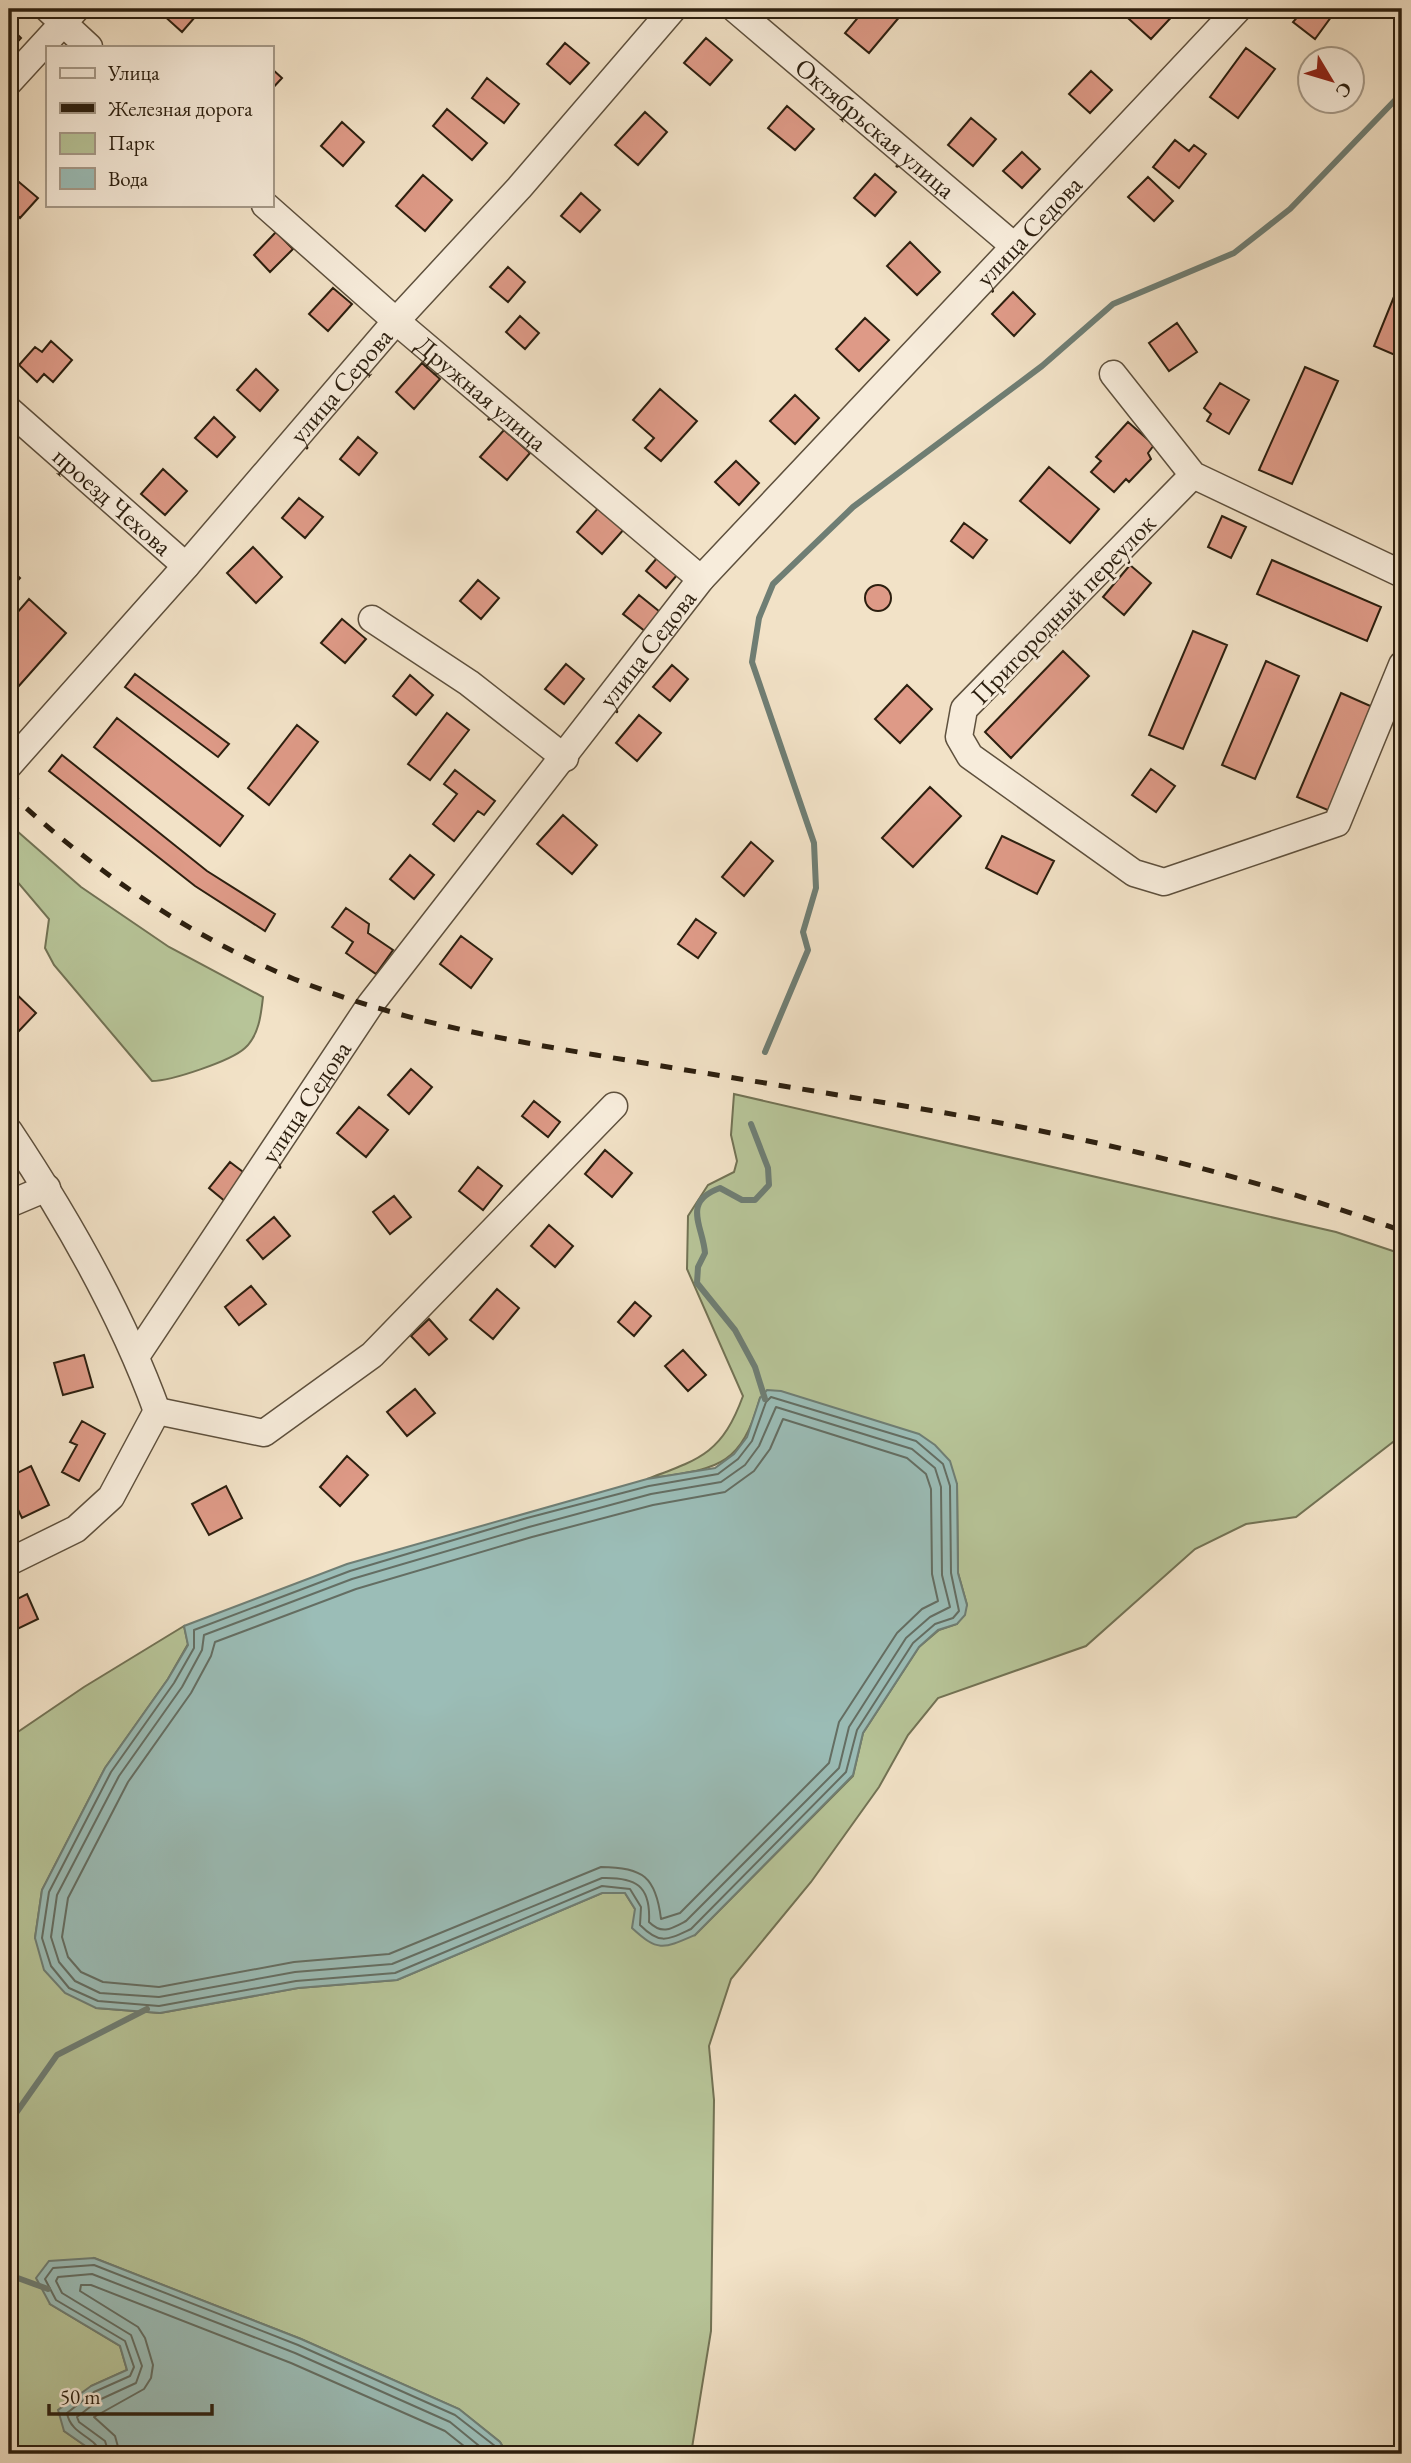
<svg xmlns="http://www.w3.org/2000/svg" width="1411" height="2463" font-family="'EB Garamond',serif">
<style>
.green{fill:#b7c498;stroke:#727254;stroke-width:2}
.water{fill:#9bbdb7;stroke:#6f7e74;stroke-width:2}
.lines{fill:none;stroke-linecap:round;stroke-linejoin:round}
.shore{stroke:#646e63;stroke-width:2}
.stream{stroke:#6f7e74;stroke-width:6}
.building{fill:#de9a87;stroke:#2c1f0f;stroke-width:2}
.minor-casing{stroke:#5e503d;stroke-width:29}
.minor{stroke:#f7ecdb;stroke-width:26}
.rail{stroke:#2c1f0f;stroke-width:5;stroke-dasharray:12 12;stroke-linecap:butt}
.labels{text-anchor:middle;dominant-baseline:central;stroke-width:6;stroke-linejoin:round;paint-order:stroke}
.street-label{font-size:26px;fill:#2c1f0f;stroke:#f7ecdb}
</style>
<rect width="100%" height="100%" fill="#f2e2c7"/>
<filter id="stains"><feTurbulence type="fractalNoise" baseFrequency=".00286" numOctaves="4"/><feColorMatrix values="0 0 0 0 .2 0 0 0 0 .09 0 0 0 0 .02 0 0 0 .5 -.17"/></filter>
<radialGradient id="worn" r=".72"><stop offset=".6" stop-color="#630" stop-opacity="0"/><stop offset="1" stop-color="#630" stop-opacity=".3"/></radialGradient>
<path class="green" d="M9 824 81 887 169 947 263 997C261 1015 259 1035 245 1048 231 1061 171 1081 152 1081L54 965 45 948 49 919 9 872Z
M734 1094 1336 1232 1402 1254V1435L1296 1517 1246 1524 1195 1549 1086 1646 938 1698 908 1735 879 1787 811 1882 731 1979 709 2046 714 2100 711 2331 691 2454H507L500 2442 459 2409 301 2339 94 2258 50 2304 120 2346 127 2370 91 2386 64 2431 97 2454H9V1738L84 1687 184 1626 188 1644 168 1679 105 1768 42 1890 35 1938 96 2008 160 2013 298 1988 397 1980 602 1893H625L635 1909 695 1935 853 1776 863 1733 919 1647 939 1630 957 1624 967 1605 958 1573 957 1484 760 1398C740 1471 714 1468 647 1479 701 1459 722 1453 743 1396L687 1269 688 1216 708 1185 734 1172 737 1161 731 1135Z"/>
<path class="water" d="M767 1390 781 1391 919 1434 935 1445 950 1461 957 1484 958 1573 967 1605 965 1615 957 1624 938 1630 919 1647 863 1733 853 1775 695 1935C663 1949 658 1952 632 1928L635 1909 625 1893H602L397 1980 298 1988 160 2013 96 2008 65 1993 44 1970 35 1938 42 1890 105 1768 168 1679 188 1645 184 1626 347 1564 647 1479 715 1468 734 1454 747 1437 760 1398Z
M94 2258 301 2339 459 2409 500 2442 507 2454H97L64 2431 58 2410 91 2386 127 2370 120 2346 50 2304 36 2278 49 2261Z"/>
<g class="lines">
<path class="shore" d="M771 1397 916 1441 943 1464 950 1486 951 1573 959 1611 953 1618 935 1624 913 1643 857 1730 846 1772 691 1929C667 1940 660 1945 640 1925L641 1907 630 1889 602 1886 395 1973 296 1981 159 2006 98 2001 69 1988 51 1966 42 1938 49 1892 111 1772 174 1683 194 1648V1630L350 1571 527 1518 649 1486 718 1474 738 1459 752 1441 766 1402Z
M776 1407 912 1449 935 1468 941 1487 942 1575 950 1607 930 1617 906 1638 849 1727 839 1768 686 1921C671 1929 662 1935 649 1922 651 1885 635 1877 602 1878L392 1964 295 1972 159 1997 100 1993 75 1981 59 1962 51 1937 57 1895 119 1776 182 1687 202 1650 204 1635 352 1579 529 1527 651 1494 721 1482 745 1465 759 1446Z
M783 1419 907 1458 926 1474 931 1489 932 1574 938 1601 922 1609 897 1633 839 1722 829 1763 680 1913 661 1919C656 1877 643 1867 601 1867L389 1954 294 1962 159 1987 103 1982 81 1972 68 1957 62 1937 68 1898 128 1782 191 1693 211 1656 215 1642 356 1589 532 1537 653 1505 725 1492 754 1471 770 1449Z
M100 2454C97 2436 71 2436 67 2413L94 2392 130 2376 134 2367 125 2341 56 2300 45 2279 53 2268 94 2265 298 2345 455 2415 495 2446 499 2454
M109 2454 105 2441 79 2422 77 2417 99 2400 136 2383 142 2366 131 2335 62 2293 56 2281 58 2277 92 2274 295 2353 450 2422 489 2454
M120 2454 115 2436 94 2417 144 2389 151 2378 153 2365 145 2338 138 2327 80 2291 81 2285H91L291 2363 445 2431 474 2454"/>
<path class="stream" d="M765 1052 808 950 803 932 816 888 814 843 752 662 759 618 773 584 853 507 1042 366 1113 304 1234 253 1290 209 1402 93
M751 1124 768 1168 769 1185 755 1200H742L720 1188C681 1202 703 1226 705 1253L698 1267 697 1283 735 1330 755 1367 765 1399
M9 2123 57 2055 147 2009
M9 2266 15 2277 48 2289"/>
</g>
<path class="building" d="M166 9H202L182 32 162 14Z
M865 9H894L901 15 869 53 845 33Z
M1118 9H1179L1151 39Z
M1294 9H1328L1334 13 1315 39 1293 22 1300 14Z
M9 26 21 38 9 51Z
M706 38 732 60 710 85 684 63Z
M565 43 589 63 570 84 547 64Z
M1246 48 1275 69 1238 118 1210 97Z
M271 68 282 78 271 90Z
M1091 71 1112 90 1090 113 1069 94Z
M487 78 519 104 504 123 472 98Z
M787 106 814 129 795 150 768 128Z
M447 109 487 143 472 160 433 126Z
M645 112 667 132 638 165 615 145Z
M971 118 996 139 973 166 948 145Z
M342 122 364 142 343 166 321 146Z
M1175 140 1189 151 1194 145 1206 154 1179 188 1153 167Z
M1022 152 1040 169 1022 188 1003 171Z
M875 174 896 192 875 216 854 198Z
M423 175 452 200 425 231 396 206Z
M13 177 38 198 20 218 9 208V182Z
M1148 177 1173 201 1154 221 1128 197Z
M581 193 600 210 580 232 561 216Z
M276 232 293 249 270 272 254 255Z
M910 242 940 272 917 295 887 266Z
M508 267 525 282 508 302 490 287Z
M1402 277V358L1374 346Z
M333 288 352 304 328 331 309 314Z
M1013 292 1035 314 1014 336 992 314Z
M520 316 539 333 525 349 506 332Z
M865 318 889 340 859 371 836 349Z
M1177 323 1197 352 1169 371 1149 343Z
M51 341 72 360 53 382 44 374 37 382 19 365 35 347 42 352Z
M422 363 440 379 414 409 396 392Z
M1305 367 1338 381 1292 484 1259 470Z
M256 369 278 390 260 411 237 390Z
M1220 383 1249 400 1229 434 1207 421 1211 414 1204 408Z
M660 389 697 421 661 461 645 448 654 438 633 420Z
M795 395 819 418 795 444 770 421Z
M214 417 235 437 217 457 195 438Z
M1128 422 1154 445 1148 453 1151 459 1129 482 1126 479 1114 492 1091 472 1101 461 1096 457Z
M504 430 530 453 507 480 480 457Z
M358 437 377 453 359 475 340 459Z
M736 461 759 483 739 505 715 482Z
M1049 467 1099 509 1070 543 1020 501Z
M163 469 187 491 165 515 141 494Z
M299 498 323 517 305 538 282 518Z
M600 506 625 528 602 554 577 532Z
M1222 516 1246 527 1231 558 1208 547Z
M964 523 987 540 973 558 951 541Z
M253 547 282 577 256 603 227 573Z
M663 551 683 568 666 588 646 571Z
M1272 560 1381 607 1367 641 1257 594Z
M1130 565 1151 583 1124 615 1103 597Z
M9 568 20 578 9 590Z
M478 580 499 598 481 619 460 601Z
M865 598a13 13 0 1 1 26 0a13 13 0 1 1-26 0Z
M639 595 665 616 650 635 623 614Z
M29 599 66 633 9 697V622Z
M342 619 366 639 345 663 321 643Z
M1193 631 1227 645 1183 749 1149 735Z
M1063 651 1089 676 1011 758 985 732Z
M1266 661 1299 676 1255 779 1222 765Z
M566 664 584 679 564 704 545 689Z
M672 665 688 679 670 701 653 687Z
M135 674 229 744 218 757 125 687Z
M410 675 433 695 416 715 393 696Z
M907 685 932 709 900 743 875 719Z
M1341 693 1375 708 1330 811 1297 797Z
M447 713 469 730 430 780 408 764Z
M639 715 661 733 637 761 616 743Z
M117 718 243 816 220 846 94 747Z
M297 725 318 742 269 805 248 788Z
M62 755 207 871 275 914 265 931 195 886 49 771Z
M1151 769 1175 786 1156 812 1132 795Z
M455 770 495 801 484 815 478 811 454 841 433 824 457 794 444 784Z
M930 787 961 816 913 867 882 838Z
M563 815 597 845 572 874 537 844Z
M1002 836 1054 861 1037 894 986 868Z
M751 842 773 861 744 896 722 877Z
M410 855 434 875 414 899 390 879Z
M346 908 369 924 368 933 393 950 376 974 346 953 353 942 332 927Z
M696 919 716 933 698 958 678 944Z
M461 936 492 959 471 988 440 964Z
M9 987 36 1013 17 1033 9 1025Z
M411 1069 432 1087 409 1114 388 1095Z
M534 1101 560 1122 548 1137 522 1116Z
M359 1107 388 1130 366 1157 337 1133Z
M605 1150 632 1173 612 1197 585 1174Z
M230 1162 247 1175 226 1202 209 1188Z
M478 1167 502 1186 483 1210 459 1191Z
M394 1196 411 1217 390 1234 373 1212Z
M274 1217 290 1236 263 1259 247 1240Z
M549 1225 573 1246 555 1267 531 1246Z
M251 1286 266 1304 239 1325 225 1307Z
M497 1289 519 1308 493 1339 470 1320Z
M635 1302 651 1316 634 1336 618 1322Z
M429 1319 447 1339 429 1355 411 1336Z
M683 1350 706 1375 688 1391 665 1366Z
M84 1355 93 1387 63 1395 54 1363Z
M415 1389 435 1413 407 1436 387 1412Z
M82 1421 105 1434 79 1481 62 1472 77 1445 70 1442Z
M347 1456 368 1475 340 1506 320 1487Z
M31 1466 49 1505 22 1518 9 1491V1477Z
M226 1486 242 1518 209 1535 192 1504Z
M27 1594 38 1619 9 1633V1603Z"/>
<g class="lines">
<g class="minor-casing">
<g id="minor">
<path d="M48 9 89 47"/>
<path id="s1" d="M735 9 1014 246"/>
<path d="M9 82 76 9"/>
<path id="s2" d="M265 205 396 321 701 579"/>
<path d="M1113 374 1193 475 1402 574"/>
<path id="s3" d="M9 410 186 566"/>
<path d="M1193 475 964 709 959 737 970 756 1134 873 1164 882 1337 823 1402 665"/>
<path d="M372 619 469 683 565 758"/>
<path id="s4" d="M9 765 186 566 396 321 519 188 673 9"/>
<path d="M9 1131C67 1218 121 1312 157 1411"/>
<path d="M9 1204 47 1188"/>
<path id="s5" d="M137 1355 370 1005 701 579 1238 9"/>
<path d="M157 1411 264 1433 372 1355 614 1106"/>
<path d="M9 1562 76 1529 111 1497 157 1411"/>
</g>
</g>
<use href="#minor" class="minor"/>
<path class="rail" d="M9 792C90 869 189 936 294 979 391 1018 493 1038 596 1055 709 1074 821 1092 934 1111 1092 1138 1252 1176 1402 1231"/>
</g>
<g class="labels">
<g class="street-label">
<text stroke="none"><textPath href="#s1" startOffset="184">Октябрьская улица</textPath></text>
<text stroke="none"><textPath href="#s5" startOffset="1438">улица Седова</textPath></text>
<text stroke="none"><textPath href="#s4" startOffset="504">улица Серова</textPath></text>
<text stroke="none"><textPath href="#s2" startOffset="287">Дружная улица</textPath></text>
<text stroke="none"><textPath href="#s3" startOffset="138">проезд Чехова</textPath></text>
<text transform="translate(1063 609) rotate(-46)">Пригородный переулок</text>
<text stroke="none"><textPath href="#s5" startOffset="872">улица Седова</textPath></text>
<text stroke="none"><textPath href="#s5" startOffset="304">улица Седова</textPath></text>
</g>
</g>
<rect width="1411" height="2463" fill="none" stroke="#f2e2c7" stroke-width="35"/>
<rect x="10" y="10" width="1390" height="2442" fill="none" stroke="#2c1f0f" stroke-width="3.5"/>
<rect x="18" y="18" width="1376" height="2428" fill="none" stroke="#2c1f0f" stroke-width="2"/>
<rect x="46" y="46" width="228" height="161" fill="#f7ecdb" stroke="#a69a89" stroke-width="2"/>
<rect x="60" y="68" width="35" height="10" fill="#f7ecdb" stroke="#a69a89" stroke-width="2"/>
<text x="108" y="80" font-size="21" fill="#2c1f0f">Улица</text>
<rect x="60" y="103" width="35" height="10" fill="#2c1f0f" stroke="#a69a89" stroke-width="2"/>
<text x="108" y="116" font-size="21" fill="#2c1f0f">Железная дорога</text>
<rect x="60" y="133" width="35" height="21" fill="#b7c498" stroke="#a69a89" stroke-width="2"/>
<text x="108" y="150" font-size="21" fill="#2c1f0f">Парк</text>
<rect x="60" y="168" width="35" height="21" fill="#9bbdb7" stroke="#a69a89" stroke-width="2"/>
<text x="108" y="186" font-size="21" fill="#2c1f0f">Вода</text>
<g transform="translate(1331 80) rotate(128)"><circle r="33" fill="#f7ecdb" stroke="#a69a89" stroke-width="2"/>
<path d="M0-5L12 26L0 18L-12 26Z" fill="#8f2418"/>
<text y="-10" font-size="19" font-weight="bold" text-anchor="middle" fill="#2c1f0f">С</text>
</g>
<path d="M49 2404v10h163v-10" fill="none" stroke="#2c1f0f" stroke-width="3.5"/>
<text x="60" y="2404" font-size="21" fill="#2c1f0f" stroke="#f7ecdb" stroke-width="5" paint-order="stroke">50 m</text>
<rect width="100%" height="100%" filter="url(#stains)"/>
<rect width="100%" height="100%" fill="url(#worn)"/>
</svg>
